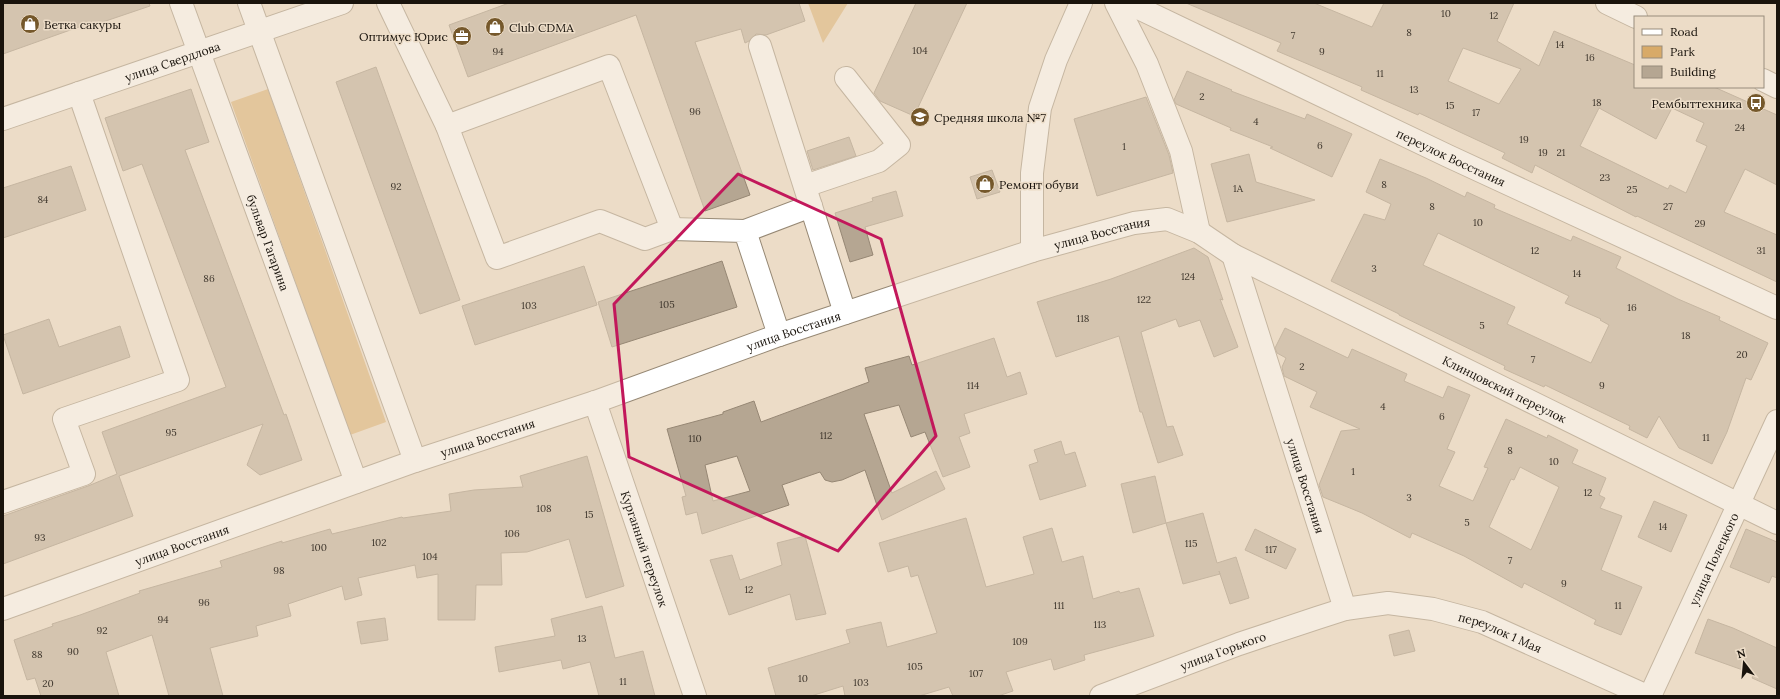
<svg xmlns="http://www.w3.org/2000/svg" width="1780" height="699" font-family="Lora,serif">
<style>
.green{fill:#d8aa68}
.building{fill:#b5a692;stroke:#968774;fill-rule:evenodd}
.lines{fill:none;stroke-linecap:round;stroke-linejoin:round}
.minor-casing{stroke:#968874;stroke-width:24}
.major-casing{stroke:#968874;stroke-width:24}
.minor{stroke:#fff;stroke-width:22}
.major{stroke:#fff;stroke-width:22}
.marked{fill:none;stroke:#c2185b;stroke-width:3;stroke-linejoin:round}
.labels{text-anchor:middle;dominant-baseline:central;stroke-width:3;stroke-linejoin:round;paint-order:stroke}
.number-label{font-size:10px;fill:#40382e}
.poi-label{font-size:12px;fill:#19130c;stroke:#ecdcc7;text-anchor:start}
.street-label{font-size:12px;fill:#19130c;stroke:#ecdcc7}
</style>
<rect width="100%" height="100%" fill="#ecdcc7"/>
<path class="green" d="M808 3H848L823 43Z
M268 89 386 422 350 435 231 102Z"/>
<path class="building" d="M3 3H149L150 6 91 26 90 23 3 54Z
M509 3H799L805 21 766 35 756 34 749 41 745 43 741 29 695 42 750 195 705 211 636 15 468 77 449 25Z
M916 3H967L914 116 880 101 874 93Z
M1186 3H1314L1372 27 1384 3H1514L1497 41 1539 66 1554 31 1635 65V87H1714L1777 115V185L1745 169 1724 212 1777 235V282L1637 216 1636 217 1535 165 1532 173 1502 158 1505 153 1419 113 1418 115 1361 90 1362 87 1277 51 1281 43ZM1463 48 1521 69 1499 104 1448 81ZM1599 108 1656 139 1672 108 1704 123 1696 141 1707 146 1686 193 1670 185 1668 189 1580 146Z
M376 67 460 300 420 314 336 82Z
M1187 71 1232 90 1231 91 1305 119 1307 114 1352 134 1332 177 1270 148 1273 147 1230 130 1231 128 1176 104 1174 100Z
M191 89 209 142 185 150 284 415 286 414 302 460 260 475 247 465 263 424 119 476 133 516 3 564V516L88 486 117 474 102 432 226 387 142 164 123 171 105 118Z
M1146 97 1169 155 1173 173 1097 196 1074 119Z
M849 137 856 156 813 170 807 151Z
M1249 154 1256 182 1315 200 1227 222 1211 164Z
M1380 159 1426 178 1465 197 1467 192 1495 205 1494 208 1571 241 1573 236 1621 257 1616 268 1678 299 1720 317 1719 320 1768 343 1751 380 1746 378 1727 432 1712 464 1679 448 1659 416 1647 438 1629 429 1630 426 1545 385 1544 387 1504 369 1505 366 1399 315V314L1331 281 1364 214 1385 220 1391 204 1366 192ZM1438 233 1569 296 1565 303 1601 319 1600 320 1609 325 1591 363 1507 324 1515 307 1423 265Z
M71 166 86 210 3 238V188Z
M992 170 1000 192 977 199 970 177Z
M896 191 903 216 865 227 873 255 850 262 835 213 873 201 872 198Z
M1194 248 1208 257 1223 300 1220 299 1238 347 1214 357 1200 320 1179 327 1176 319 1141 332 1167 427 1173 426 1183 455 1158 463 1142 412H1140L1119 336 1056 357 1037 302 1111 279Z
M722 261 737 307 612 347 598 302Z
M584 266 597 305 475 345 462 306Z
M49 319 59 347 120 326 130 357 23 394 3 335Z
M1285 328 1348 358 1352 349 1407 374 1404 381 1443 398 1448 386 1470 395 1447 449 1455 452 1439 486 1473 501 1488 468 1484 467 1506 419 1547 438 1548 435 1578 450 1572 463 1606 478 1599 495 1605 498 1600 508 1622 516 1601 570 1642 587 1621 635 1594 624 1596 620 1524 583 1522 588 1464 556 1412 533 1410 538 1362 513 1323 497 1319 485 1341 431 1360 429 1310 407 1317 392 1284 376 1282 367 1286 358 1277 353 1275 348ZM1520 467 1559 487 1531 550 1489 527 1511 479 1514 480Z
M994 338 1007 377 1020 372 1027 394 964 414 970 433 959 437 970 467 943 477 925 432 911 437 899 405 864 414 892 493 936 471 945 489 882 520 865 470 842 480 832 482 825 480 820 472 782 485 789 505 702 534 697 512 686 515 682 497 686 496 667 429 723 414V412L754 401 761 422 869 382 865 368 909 356 912 365ZM737 456 750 491 713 501 705 465Z
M1061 441 1065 455 1075 452 1086 486 1040 500 1029 465 1038 462 1034 450Z
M587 456 624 586 586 598 569 539 527 552 501 553 502 585H476L475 620H438V574L417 578 415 565 358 578 362 595 345 600 342 586 288 604 291 616 256 626 258 636 210 648 223 696H169L152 635 106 652 119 696H41L35 678 27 680 14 640 53 626 52 624 80 615 140 593 139 591 222 567 220 561 282 541V543L330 529 332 534 402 517 403 518 451 511 449 494 474 490 523 487 520 476Z
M1155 476 1166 523 1133 533 1121 484Z
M1654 501 1687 515 1671 552 1638 537Z
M1203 513 1217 563 1236 557 1249 598 1230 604 1219 571 1220 574 1183 584 1166 523Z
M966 518 986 587 1034 574 1023 537 1052 528 1062 562 1083 556 1093 599 1119 591 1120 593 1139 588 1154 636 1084 655 1085 660 1054 670 1051 659 1006 672 1013 691 998 696H953L949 687 919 696H845L843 686 811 696H776L768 668 850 643 846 630 881 622 887 647 937 633 918 575 911 577 908 566 888 572 879 543Z
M1255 529 1296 549 1286 569 1245 550Z
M1746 529 1777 542V578L1772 576 1769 583 1730 567Z
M805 536 826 614 796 620 790 594 729 615 710 560 732 555 740 580 782 565 777 543Z
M602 606 615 658 643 651 655 696H599L590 662 563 669 561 660 499 672 495 647 555 636 551 619Z
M385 618 388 640 361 644 357 622Z
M1708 619 1733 628 1777 648V689L1752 678 1754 674 1695 653Z
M1409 630 1415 651 1394 656 1389 635Z"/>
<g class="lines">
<g class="minor-casing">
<g id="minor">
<path id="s1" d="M181 3 356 482"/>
<path d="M249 3 415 461"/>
<path d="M388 3 447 126 497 258 600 221 645 239 672 229 745 231 779 335"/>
<path d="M1116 3 1147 64 1181 151 1199 232"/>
<path id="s2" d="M1128 3 1448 156 1777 308"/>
<path d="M760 46 845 313"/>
<path id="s3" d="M3 119 342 3"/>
<path d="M447 126 609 66 672 229"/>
<path d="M805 186 879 161 899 145 846 78"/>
<path d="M745 231 811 206"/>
<path d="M1032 251V173L1040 108 1056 60 1081 3"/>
<path id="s4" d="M1233 255 1345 609"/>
<path id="s5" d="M595 402 695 696"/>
<path d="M3 502 84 474 64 419 178 380 79 93"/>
<path id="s6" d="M3 609 415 461 595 402 779 335 1032 251 1134 223 1167 219 1199 232 1233 255 1777 523"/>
<path id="s7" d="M1101 696 1239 644 1317 618 1345 609 1388 603 1433 609 1482 622 1647 696"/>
<path id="s8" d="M1650 696 1777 421"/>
</g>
</g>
<g class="major-casing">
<path id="major" d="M1607 3 1636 17
M1763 80 1777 87"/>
</g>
<use href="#minor" class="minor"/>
<use href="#major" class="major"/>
</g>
<path d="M0 0H1780V699H0ZM738 174 881 239 936 436 838 551 629 457 614 304Z" fill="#ecdcc7" fill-opacity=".55" fill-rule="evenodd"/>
<path class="marked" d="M738 174 881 239 936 436 838 551 629 457 614 304Z"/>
<defs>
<g id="shop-disc" transform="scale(1)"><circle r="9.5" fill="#75582b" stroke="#ecdcc7"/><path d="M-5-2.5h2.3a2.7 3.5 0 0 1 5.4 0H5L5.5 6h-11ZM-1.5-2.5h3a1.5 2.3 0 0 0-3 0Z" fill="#fff"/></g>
<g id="office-disc" transform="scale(1)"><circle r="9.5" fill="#75582b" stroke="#ecdcc7"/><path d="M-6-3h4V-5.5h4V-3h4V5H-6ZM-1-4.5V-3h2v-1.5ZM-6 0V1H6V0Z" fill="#fff"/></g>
<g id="bus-disc" transform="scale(1)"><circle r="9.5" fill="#75582b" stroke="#ecdcc7"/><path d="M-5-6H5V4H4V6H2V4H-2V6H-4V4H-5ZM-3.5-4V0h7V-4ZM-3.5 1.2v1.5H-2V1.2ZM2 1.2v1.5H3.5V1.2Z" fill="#fff"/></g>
<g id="school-disc" transform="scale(1)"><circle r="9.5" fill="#75582b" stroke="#ecdcc7"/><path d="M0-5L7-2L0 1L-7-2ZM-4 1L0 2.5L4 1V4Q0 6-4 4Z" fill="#fff"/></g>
</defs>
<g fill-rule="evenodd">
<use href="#shop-disc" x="30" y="24"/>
<use href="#shop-disc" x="495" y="27"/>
<use href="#office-disc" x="462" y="36"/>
<use href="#bus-disc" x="1756" y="103"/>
<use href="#school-disc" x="920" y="117"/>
<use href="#shop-disc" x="985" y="184"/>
</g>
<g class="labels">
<g class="number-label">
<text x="1446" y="13">10</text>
<text x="1494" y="15">12</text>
<text x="1409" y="32">8</text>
<text x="1293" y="35">7</text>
<text x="1560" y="44">14</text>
<text x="920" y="50">104</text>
<text x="498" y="51">94</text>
<text x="1322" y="51">9</text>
<text x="1590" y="57">16</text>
<text x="1380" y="73">11</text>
<text x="1414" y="89">13</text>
<text x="1202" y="96">2</text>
<text x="1597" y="102">18</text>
<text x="1450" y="105">15</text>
<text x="695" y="111">96</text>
<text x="1476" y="112">17</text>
<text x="1256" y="121">4</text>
<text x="1740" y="127">24</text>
<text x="1524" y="139">19</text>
<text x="1320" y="145">6</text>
<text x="1124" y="146">1</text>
<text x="1543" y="152">19</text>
<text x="1561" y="152">21</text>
<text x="1605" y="177">23</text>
<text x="1384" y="184">8</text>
<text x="396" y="186">92</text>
<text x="1238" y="188">1А</text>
<text x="1632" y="189">25</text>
<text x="43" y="199">84</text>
<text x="1432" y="206">8</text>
<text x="1668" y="206">27</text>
<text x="1478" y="222">10</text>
<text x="1700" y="223">29</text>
<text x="1535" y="250">12</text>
<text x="1761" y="250">31</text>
<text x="1374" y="268">3</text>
<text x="1577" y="273">14</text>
<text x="1188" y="276">124</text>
<text x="209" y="278">86</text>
<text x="1144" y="299">122</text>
<text x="667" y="304">105</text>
<text x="529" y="305">103</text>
<text x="1632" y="307">16</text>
<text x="1083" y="318">118</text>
<text x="1482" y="325">5</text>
<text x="1686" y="335">18</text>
<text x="1742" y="354">20</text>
<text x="1533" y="359">7</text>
<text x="1302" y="366">2</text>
<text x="973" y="385">114</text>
<text x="1602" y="385">9</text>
<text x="1383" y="406">4</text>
<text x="1442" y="416">6</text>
<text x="171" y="432">95</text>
<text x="826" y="435">112</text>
<text x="1706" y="437">11</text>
<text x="695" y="438">110</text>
<text x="1510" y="450">8</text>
<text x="1554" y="461">10</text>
<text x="1353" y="471">1</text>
<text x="1588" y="492">12</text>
<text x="1409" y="497">3</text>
<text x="544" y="508">108</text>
<text x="589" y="514">15</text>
<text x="1467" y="522">5</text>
<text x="1663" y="526">14</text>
<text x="512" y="533">106</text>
<text x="40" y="537">93</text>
<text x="379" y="542">102</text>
<text x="1191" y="543">115</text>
<text x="319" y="547">100</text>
<text x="1271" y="549">117</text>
<text x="430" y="556">104</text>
<text x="1510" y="560">7</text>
<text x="279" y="570">98</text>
<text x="1564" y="583">9</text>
<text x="749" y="589">12</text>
<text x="204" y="602">96</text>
<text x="1059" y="605">111</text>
<text x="1618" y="605">11</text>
<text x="163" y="619">94</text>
<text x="1100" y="624">113</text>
<text x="102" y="630">92</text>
<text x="582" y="638">13</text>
<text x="1020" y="641">109</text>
<text x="73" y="651">90</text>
<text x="37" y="654">88</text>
<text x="915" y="666">105</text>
<text x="976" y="673">107</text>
<text x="803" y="678">10</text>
<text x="623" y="681">11</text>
<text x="861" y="682">103</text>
<text x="48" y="683">20</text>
</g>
<g class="poi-label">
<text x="44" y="24">Ветка сакуры</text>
<text x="509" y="27">Club CDMA</text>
<text x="448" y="36" text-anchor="end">Оптимус Юрис</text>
<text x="1742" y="103" text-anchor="end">Рембыттехника</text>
<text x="934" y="117">Средняя школа №7</text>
<text x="999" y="184">Ремонт обуви</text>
</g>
<g class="street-label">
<text stroke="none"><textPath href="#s3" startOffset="179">улица Свердлова</textPath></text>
<text stroke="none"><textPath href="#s2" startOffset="358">переулок Восстания</textPath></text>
<text stroke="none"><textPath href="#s6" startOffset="1162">улица Восстания</textPath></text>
<text stroke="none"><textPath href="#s1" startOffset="255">бульвар Гагарина</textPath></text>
<text stroke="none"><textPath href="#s6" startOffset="838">улица Восстания</textPath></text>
<text stroke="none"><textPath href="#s6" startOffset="1607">Клинцовский переулок</textPath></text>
<text stroke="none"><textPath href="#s6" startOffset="514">улица Восстания</textPath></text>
<text stroke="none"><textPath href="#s4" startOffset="242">улица Восстания</textPath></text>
<text stroke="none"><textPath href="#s6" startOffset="190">улица Восстания</textPath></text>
<text stroke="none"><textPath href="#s5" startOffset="155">Курганный переулок</textPath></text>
<text stroke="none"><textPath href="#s8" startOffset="151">улица Полецкого</textPath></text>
<text stroke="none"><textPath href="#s7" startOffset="419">переулок 1 Мая</textPath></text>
<text stroke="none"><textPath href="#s7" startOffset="130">улица Горького</textPath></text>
</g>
</g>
<rect width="1780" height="699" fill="none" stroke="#19130c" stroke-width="8"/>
<rect x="1634" y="16" width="130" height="72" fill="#ecdcc7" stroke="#988c7c"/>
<rect x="1642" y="29" width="20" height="6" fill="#ffffff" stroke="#988c7c"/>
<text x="1670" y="36" font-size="12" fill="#19130c">Road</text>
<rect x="1642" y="46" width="20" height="12" fill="#d8aa68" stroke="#988c7c"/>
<text x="1670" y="56" font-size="12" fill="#19130c">Park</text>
<rect x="1642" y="66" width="20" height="12" fill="#b5a692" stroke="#988c7c"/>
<text x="1670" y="76" font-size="12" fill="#19130c">Building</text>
<g transform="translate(1744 663) rotate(344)" stroke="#ecdcc7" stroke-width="3" paint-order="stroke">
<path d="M0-3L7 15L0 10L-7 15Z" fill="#19130c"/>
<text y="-6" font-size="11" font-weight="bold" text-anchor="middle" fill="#19130c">N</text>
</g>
</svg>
